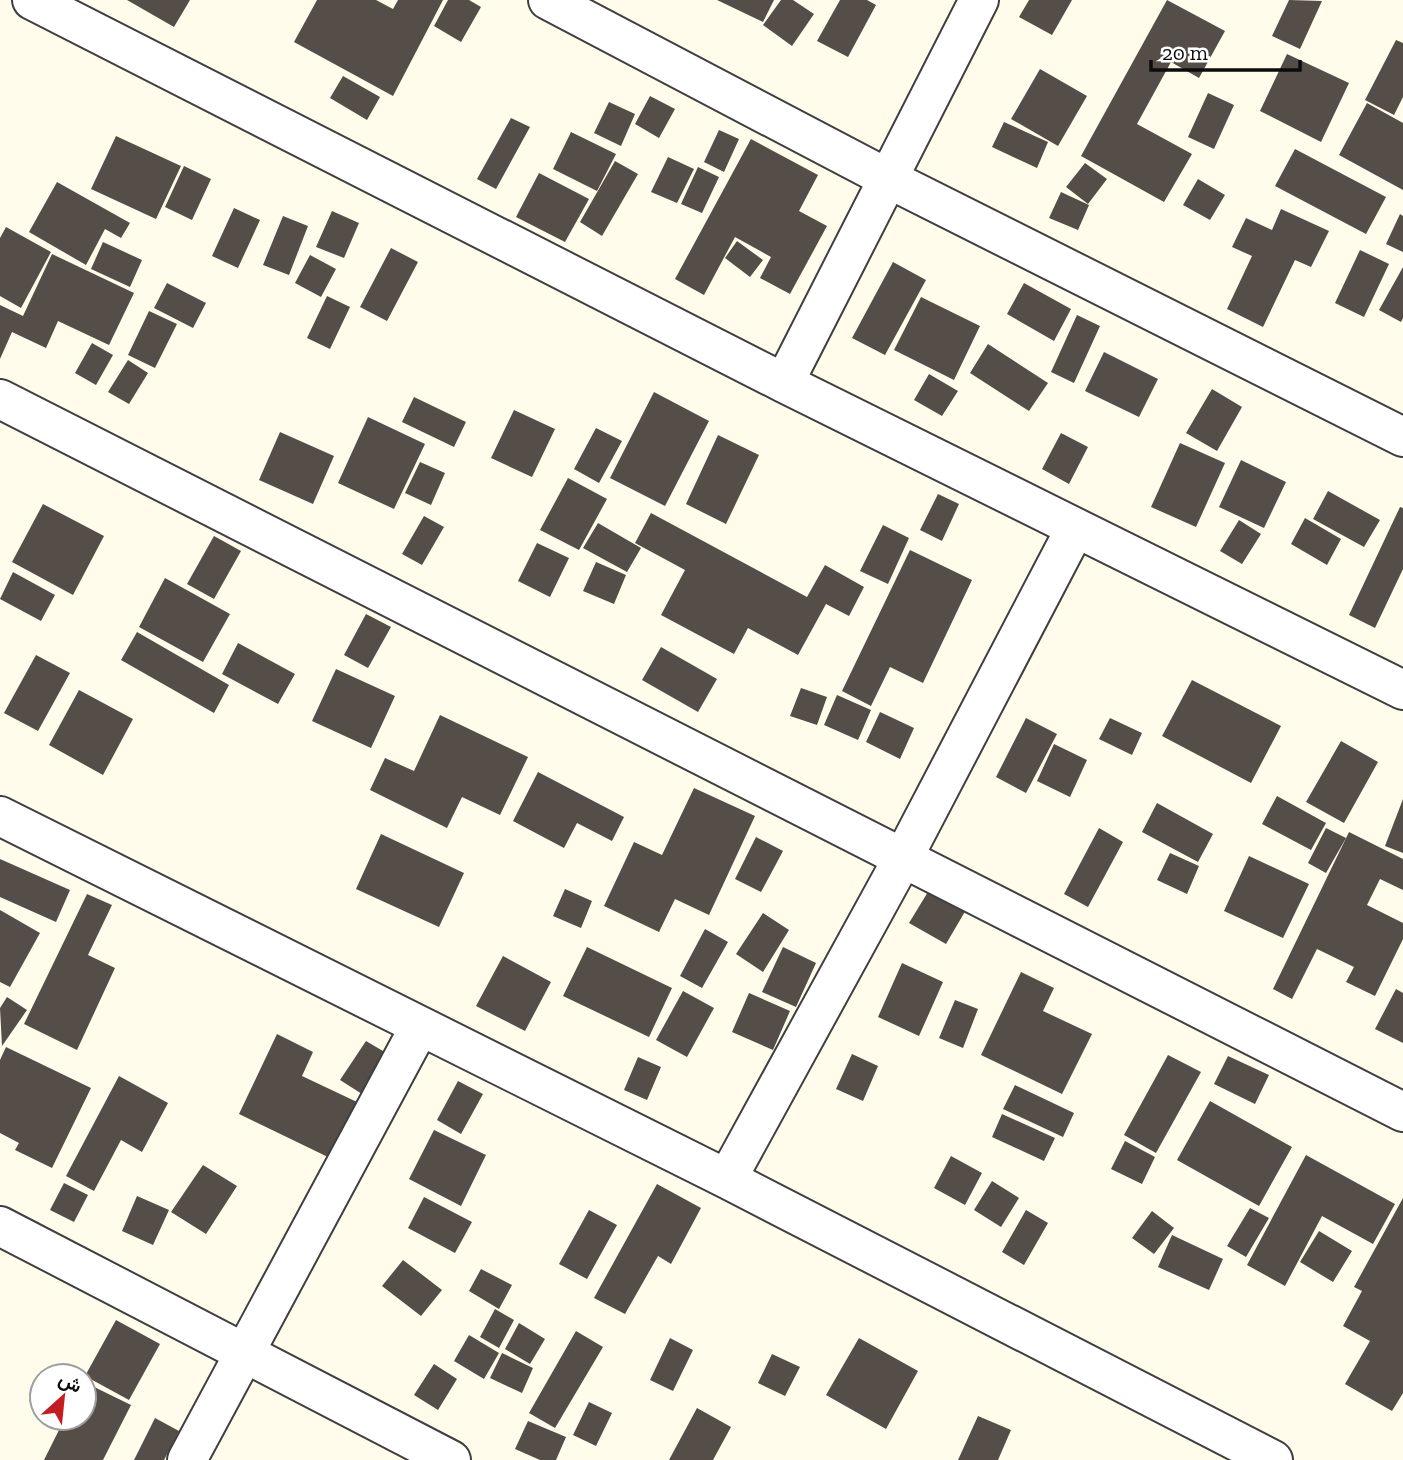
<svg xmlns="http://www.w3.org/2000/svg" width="1403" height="1460" font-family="'Zilla Slab',Vazirmatn,serif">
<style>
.building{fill:#554d48}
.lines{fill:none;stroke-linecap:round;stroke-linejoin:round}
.street-casing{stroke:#3f3f3f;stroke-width:42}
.street{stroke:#fff;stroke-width:38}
</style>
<rect width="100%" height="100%" fill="#fffceb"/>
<path class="building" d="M127 0H190L174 27Z
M317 0H376L393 9 398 0H443L393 96 294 42Z
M448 0H469L481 7 461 42 434 26Z
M717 0H774L763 22Z
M781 0H793L814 14 792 46 763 25Z
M840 0H867L876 5 848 57 817 41Z
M1029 0H1072L1052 35 1019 17Z
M1167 0 1225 31 1199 78 1171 62 1137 124 1192 154 1164 202 1081 156Z
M1289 0 1322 1 1300 49 1272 36Z
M1396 40 1403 43V97L1394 115 1365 100Z
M1287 54 1349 83 1321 142 1260 111Z
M1040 69 1087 96 1058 146 1011 119Z
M343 76 380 97 367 120 330 98Z
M1208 93 1234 105 1214 149 1188 137Z
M650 96 675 109 659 138 635 124Z
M609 102 635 114 621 146 594 133Z
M1367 103 1403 123V190L1339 155Z
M511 118 530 127 496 189 477 179Z
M1004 122 1048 142 1037 168 992 147Z
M719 130 739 139 724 172 704 162Z
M571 132 616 154 597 191 553 169Z
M116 136 181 166 156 219 91 189Z
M751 139 818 175 799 211 827 226 790 294 760 278 771 257 735 237 704 295 675 279Z
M1295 149 1386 197 1366 234 1275 186Z
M668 157 694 169 677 203 651 192Z
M615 161 638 174 602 236 580 222Z
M1085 163 1107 179 1088 204 1066 187Z
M184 166 211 179 192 220 165 207Z
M698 167 719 177 702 213 681 204Z
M539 173 589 199 565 242 516 217Z
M1198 179 1225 195 1210 220 1183 205Z
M57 182 130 223 121 238 105 229 86 265 29 232Z
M1061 192 1089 205 1078 230 1049 218Z
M234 208 260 220 238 268 212 256Z
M1281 209 1329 231 1311 267 1295 260 1263 327 1227 309 1252 256 1232 247 1246 218 1272 230Z
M332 211 359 223 344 258 316 247Z
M1400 214 1403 216V252L1386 244Z
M283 216 308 226 289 275 263 265Z
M6 227 51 252 21 308 0 296V238Z
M737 241 763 260 750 277 725 258Z
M103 242 142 260 130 287 91 269Z
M391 248 418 262 387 321 360 307Z
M1360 250 1389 264 1364 317 1335 303Z
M52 254 134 293 109 345 58 321 46 348 12 332 0 359V305L23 316Z
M310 255 336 269 321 297 295 283Z
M893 262 926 280 885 355 852 338Z
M1403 267V318L1401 322 1379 310Z
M167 283 206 303 193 328 154 308Z
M1024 283 1071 309 1054 341 1007 314Z
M327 296 350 307 330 349 307 338Z
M921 297 980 326 954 380 894 350Z
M149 311 177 324 155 368 128 355Z
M1077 315 1100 326 1074 383 1051 372Z
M92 343 113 355 96 385 75 373Z
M988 344 1048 383 1029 411 970 373Z
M1104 352 1158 379 1139 417 1085 391Z
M128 360 148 373 129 404 108 392Z
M929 374 958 391 942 416 914 400Z
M1212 389 1242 407 1217 451 1186 433Z
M654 392 709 421 665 506 610 478Z
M414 397 466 422 454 447 402 422Z
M514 410 555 429 532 477 491 458Z
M368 417 425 444 394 509 338 483Z
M596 428 622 441 599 483 574 469Z
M280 432 334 456 313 504 259 480Z
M1061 433 1088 447 1069 484 1042 469Z
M718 435 759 455 726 524 686 504Z
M1180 443 1225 463 1196 527 1151 507Z
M1241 460 1286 482 1264 528 1219 507Z
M420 462 445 473 431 505 405 493Z
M568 478 607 499 579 550 540 530Z
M1328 491 1380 520 1364 547 1313 519Z
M938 494 959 504 942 541 920 530Z
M43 504 104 536 73 595 12 562Z
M1400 507 1403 508V569L1375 628 1349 615Z
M651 513 807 597 825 565 864 587 849 616 826 604 798 655 748 628 734 654 661 615 685 570 635 543Z
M424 516 444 527 422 565 402 554Z
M1305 518 1341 539 1327 565 1291 544Z
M1239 520 1261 534 1242 564 1220 551Z
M598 523 641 548 627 572 583 548Z
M883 525 909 538 888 584 860 571Z
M214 536 241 551 214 599 187 584Z
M537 543 569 558 550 597 518 581Z
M910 550 972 580 923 683 890 667 871 706 842 691Z
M596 562 626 575 614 604 583 591Z
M13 572 55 595 41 621 0 599Z
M165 578 230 614 203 662 139 627Z
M366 614 391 627 368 668 344 655Z
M137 632 229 685 214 713 121 660Z
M238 643 295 674 278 704 222 674Z
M661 647 717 679 698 712 642 680Z
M36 655 70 673 38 731 4 713Z
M336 669 395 696 371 748 312 721Z
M1192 680 1281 726 1251 783 1162 736Z
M801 688 827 697 817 725 790 716Z
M79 690 133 719 103 775 49 745Z
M837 695 871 710 858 740 824 725Z
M880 712 914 728 900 759 866 742Z
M440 715 528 757 500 815 462 797 447 828 370 790 385 758 414 771Z
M1026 718 1057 734 1026 793 996 777Z
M1110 718 1142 733 1132 755 1099 739Z
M1341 741 1378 762 1344 823 1306 802Z
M1054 744 1087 760 1070 797 1037 781Z
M538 772 624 817 612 841 577 823 564 848 513 821Z
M694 788 755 816 709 915 675 899 659 932 604 906 634 842 662 855Z
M1277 796 1326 823 1311 850 1262 824Z
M1403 799V853L1385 846Z
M1157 803 1213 834 1198 862 1142 832Z
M1099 828 1123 842 1088 907 1064 894Z
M1326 828 1346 838 1326 873 1308 863Z
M1349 832 1403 859V890L1380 879 1367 905 1403 923V939L1375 996 1346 982 1354 967 1317 949 1292 999 1273 989Z
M381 834 464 873 439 927 356 889Z
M756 837 783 851 761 892 735 879Z
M1170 853 1199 866 1187 894 1157 880Z
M1249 856 1309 884 1283 938 1224 911Z
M0 859 70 890 56 922 0 897Z
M934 882 970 903 946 944 909 923Z
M565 889 592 901 581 928 553 916Z
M87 894 112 905 88 955 115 968 77 1050 24 1024Z
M0 910 40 933 10 987 0 982Z
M763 913 789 930 763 972 736 954Z
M705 929 728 942 702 988 680 976Z
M587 947 672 988 649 1037 563 996Z
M783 947 816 963 796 1007 762 992Z
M503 956 551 982 525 1031 476 1006Z
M902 963 943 982 919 1036 878 1017Z
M1021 972 1054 988 1043 1011 1092 1034 1062 1094 981 1055Z
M1396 989 1403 993V1043L1375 1029Z
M683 991 714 1008 687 1057 656 1040Z
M749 993 790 1011 773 1050 732 1032Z
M7 997 27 1010 2 1046 0 1008Z
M955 1000 978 1009 963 1048 939 1038Z
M277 1034 313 1052 302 1076 357 1102 330 1158 239 1114Z
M366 1041 388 1054 362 1094 340 1080Z
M6 1047 91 1088 52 1168 15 1150 19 1143 0 1133V1060Z
M852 1054 878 1066 863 1101 836 1089Z
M1168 1055 1201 1072 1156 1153 1124 1135Z
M1228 1056 1269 1075 1255 1104 1214 1084Z
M638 1057 661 1067 647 1100 624 1090Z
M119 1076 168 1103 142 1152 121 1140 94 1191 66 1176Z
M458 1081 483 1094 461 1134 437 1120Z
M1015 1085 1074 1113 1063 1137 1003 1109Z
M1210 1101 1292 1147 1259 1206 1177 1160Z
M1002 1114 1055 1138 1044 1161 992 1137Z
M434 1130 486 1155 461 1206 409 1179Z
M1125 1141 1155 1157 1142 1184 1111 1169Z
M1306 1155 1395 1204 1373 1244 1322 1216 1285 1286 1247 1265Z
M951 1156 982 1173 965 1205 934 1188Z
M203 1165 237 1186 206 1234 171 1212Z
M992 1181 1019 1198 1001 1227 974 1210Z
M64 1183 88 1195 74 1222 50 1210Z
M657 1184 701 1208 671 1264 658 1256 625 1314 594 1298Z
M137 1196 169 1210 153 1245 122 1231Z
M424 1197 472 1222 455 1253 408 1228Z
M1403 1198V1393L1392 1411 1345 1384 1370 1341 1343 1326 1362 1291 1354 1287Z
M1250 1208 1269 1218 1246 1257 1227 1246Z
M589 1210 617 1225 587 1279 559 1264Z
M1026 1210 1048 1223 1024 1265 1002 1252Z
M1152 1211 1174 1228 1154 1254 1132 1238Z
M1319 1231 1352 1251 1333 1282 1300 1262Z
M1172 1235 1223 1259 1209 1290 1158 1267Z
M403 1260 442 1290 421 1316 382 1286Z
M481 1269 512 1285 499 1309 469 1291Z
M495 1309 514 1320 499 1348 480 1337Z
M116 1320 160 1344 129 1400 85 1376Z
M519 1323 545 1339 530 1364 505 1349Z
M576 1331 603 1347 555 1428 529 1413Z
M469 1335 499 1353 484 1379 454 1361Z
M670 1338 693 1350 673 1391 650 1380Z
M859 1338 918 1371 886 1429 826 1395Z
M502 1353 533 1368 522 1393 490 1378Z
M772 1354 800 1367 785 1396 758 1383Z
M434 1364 457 1379 438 1410 414 1395Z
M84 1382 131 1405 103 1460H44L65 1418H84Z
M589 1402 612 1413 596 1446 573 1435Z
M697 1408 731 1427 713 1460H669Z
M978 1416 1011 1430 998 1460H958Z
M155 1418 179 1431 164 1460H134Z
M528 1421 566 1437 556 1460H540L515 1449Z"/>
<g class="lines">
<g class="street-casing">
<path id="street" d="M32 0 784 383 1403 690
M548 0 887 178 1403 437
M784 383 979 0
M0 399 1403 1112
M0 816 727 1179 1273 1460
M727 1179 903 858 1075 529
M0 1226 451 1460
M187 1460 419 1028"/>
</g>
<use href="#street" class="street"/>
</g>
<g transform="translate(63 1397) rotate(27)"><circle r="33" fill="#ffffff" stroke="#9e9e9e" stroke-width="2"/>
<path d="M0-5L12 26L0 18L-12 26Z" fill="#c31d1f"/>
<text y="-10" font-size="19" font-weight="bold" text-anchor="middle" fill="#0c0c0c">ش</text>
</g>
<path d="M1151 60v10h149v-10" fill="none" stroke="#0c0c0c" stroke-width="3.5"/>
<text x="1162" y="60" font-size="21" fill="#0c0c0c" stroke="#ffffff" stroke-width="5" paint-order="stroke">20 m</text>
</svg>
